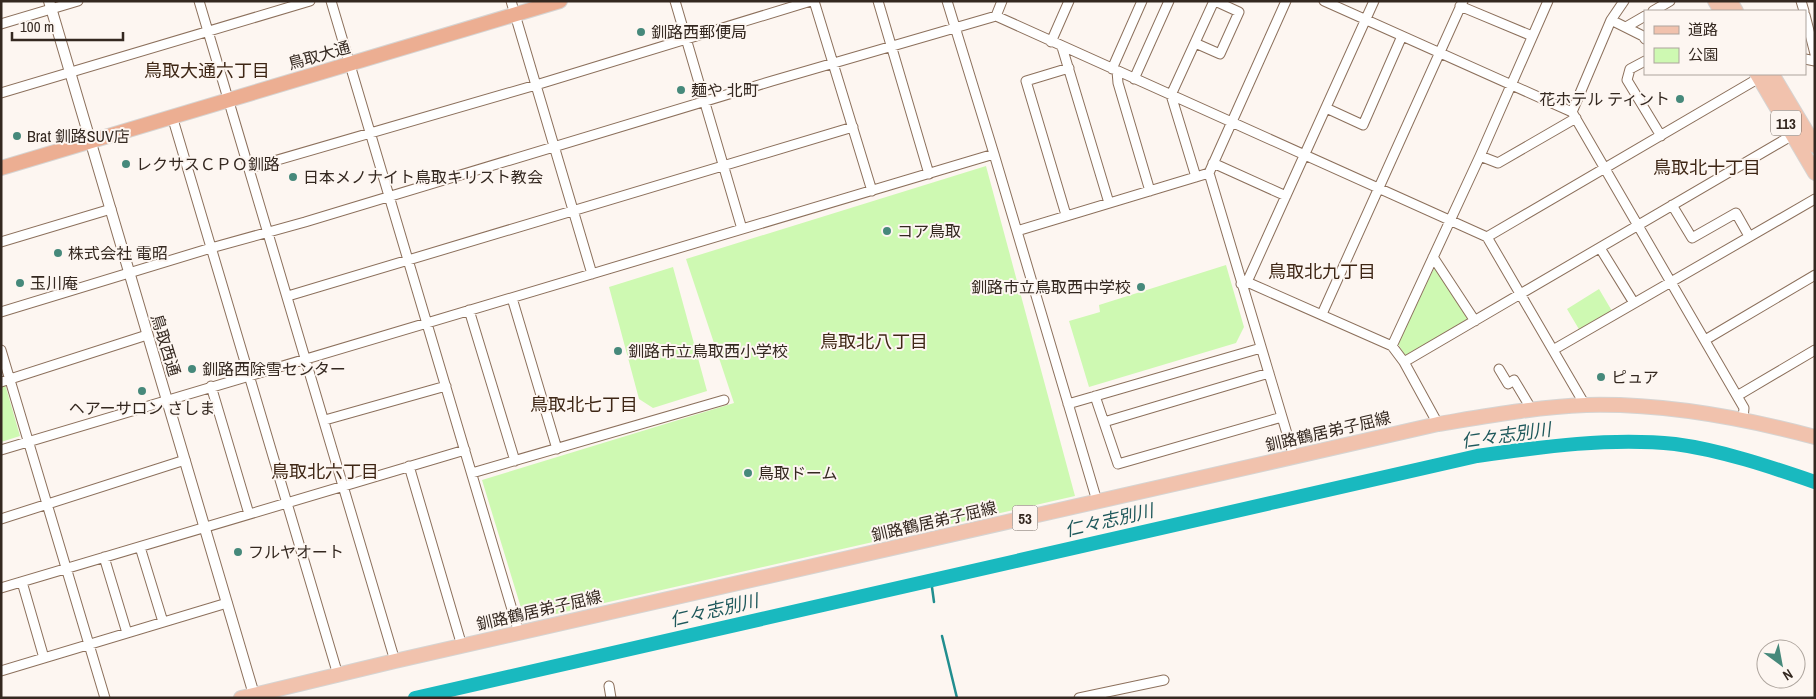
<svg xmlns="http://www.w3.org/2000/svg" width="1816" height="699" font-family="'Archivo Narrow','Noto Sans JP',sans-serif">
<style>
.green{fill:#cef9b2}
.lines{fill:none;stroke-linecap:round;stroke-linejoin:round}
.stream{stroke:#218e8f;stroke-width:2.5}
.river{stroke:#19b9bf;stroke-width:14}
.minor-casing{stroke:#8c705c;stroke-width:11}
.tertiary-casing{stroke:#8c705c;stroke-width:12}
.primary-casing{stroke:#d6d4d2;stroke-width:16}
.trunk-casing{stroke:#d6d4d2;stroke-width:16}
.minor{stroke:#fff;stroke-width:9}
.tertiary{stroke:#fff;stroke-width:10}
.primary{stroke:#f1c2ad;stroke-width:14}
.trunk{stroke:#ecae92;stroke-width:14}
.poi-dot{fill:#46897b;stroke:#fdf6f1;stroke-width:2}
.labels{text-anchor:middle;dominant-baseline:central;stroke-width:4;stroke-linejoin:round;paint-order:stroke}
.shield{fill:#fdf6f1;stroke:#70665f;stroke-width:1}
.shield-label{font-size:15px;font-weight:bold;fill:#342820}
.poi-label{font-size:16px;fill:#342820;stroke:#fdf6f1;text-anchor:start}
.street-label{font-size:16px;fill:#342820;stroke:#fdf6f1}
.neighbourhood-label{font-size:18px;fill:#3e2615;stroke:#fdf6f1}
.water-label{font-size:18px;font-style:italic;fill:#1e585b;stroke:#fdf6f1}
</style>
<rect width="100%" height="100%" fill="#fdf6f1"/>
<path class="green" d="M986 166 1075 496 525 621 482 480 734 403 686 259Z
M1436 264 1471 319 1406 357 1398 344Z
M1226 265 1244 327 1236 343 1089 387 1069 321 1100 312 1099 305Z
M673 267 707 391 653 408 639 399 609 287Z
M1599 289 1612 311 1580 331 1567 309Z
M5 384 20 436 1 442V385Z"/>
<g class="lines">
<path class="stream" d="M931 580 934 602
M942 636 957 698"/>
<path class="river" d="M415 698 1477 456C1541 447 1610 437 1675 444 1721 450 1771 467 1815 482"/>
<g class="minor-casing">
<path id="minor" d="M199 1 395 661
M331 1 519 633
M511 1 592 274
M675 1 742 229
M814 1 872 191
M878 1 929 174
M947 1 994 154 1097 501
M1286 1 1209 173 1294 457
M1324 1 1572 112 1744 408 1743 419
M1801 1 1804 11
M1460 6 1532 36
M1653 11 1670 1
M1805 15 1815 54
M996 16 1002 1
M1611 20 1643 36 1645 39
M1 24 78 1
M1626 27 1645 16
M1051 42 1069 1
M1195 43 1220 54 1239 12 1215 1
M1062 47 1109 203
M1805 59 1815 61
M1645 61 1630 69 1627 80 1661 136
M1112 69 1142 1
M1117 71 1118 83 1150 191
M1134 79 1169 1
M1 93 310 1
M1326 108 1363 125 1402 36
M1572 112 1611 20 1624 1
M172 116 338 675
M1480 156 1498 163 1576 118
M1213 163 1286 196
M250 168 536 85 811 1
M1196 177 1171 95 1214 1
M1672 205 1692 238 1736 213 1749 236
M1066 215 1026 81 1069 68
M1017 231 1209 173
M1487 237 1759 78
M1 242 111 209
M1600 248 1634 303
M1433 257 1475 321
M1247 282 1374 1
M1241 284 1247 282 1392 346 1404 362 1438 424
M288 296 853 127
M512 298 557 449
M469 310 515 461
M1 312 211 248 305 222 772 81 996 16 1487 237 1585 405
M1322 314 1463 1
M1705 340 1815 275
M1392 346 1480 156 1548 1
M1 350 105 698
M1553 350 1815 199
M1404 362 1796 133
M1499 369 1508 384 1514 380 1532 410
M1 382 147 335
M211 386 249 514
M1095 396 1118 464 1282 417
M1737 396 1815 350
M1068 404 1261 348
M325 420 446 386
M1104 422 1269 373
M1 450 994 154
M409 466 462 646
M472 473 724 400
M1 519 185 460
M140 547 163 622
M104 557 127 633
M22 582 44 658
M1 588 465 450
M1 671 227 603
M609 686 611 698
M1079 698 1164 680"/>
</g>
<g class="tertiary-casing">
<path id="tertiary" d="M49 1 255 698"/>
</g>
<g class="primary-casing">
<path id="primary" d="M1715 1 1721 11
M1730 1 1736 11
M1757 74 1815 173
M1772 74 1815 146
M241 698 395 661 1438 424C1487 416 1536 407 1586 405 1663 403 1740 417 1815 437"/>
</g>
<g class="trunk-casing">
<path id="trunk" d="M1 168 560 1"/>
</g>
<use href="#minor" class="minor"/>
<use href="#tertiary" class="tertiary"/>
<use href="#primary" class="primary"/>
<use href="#trunk" class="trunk"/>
</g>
<g class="poi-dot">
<circle cx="641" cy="32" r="5"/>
<circle cx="681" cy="90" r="5"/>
<circle cx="1680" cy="99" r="5"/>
<circle cx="17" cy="136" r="5"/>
<circle cx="126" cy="164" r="5"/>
<circle cx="293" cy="177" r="5"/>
<circle cx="887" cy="231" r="5"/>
<circle cx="58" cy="253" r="5"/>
<circle cx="20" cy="283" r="5"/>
<circle cx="1141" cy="287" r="5"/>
<circle cx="618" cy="351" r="5"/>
<circle cx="192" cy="369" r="5"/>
<circle cx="1601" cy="377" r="5"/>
<circle cx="142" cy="391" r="5"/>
<circle cx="748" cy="473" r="5"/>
<circle cx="238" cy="552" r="5"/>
</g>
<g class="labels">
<g class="shield">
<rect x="1771" y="110.5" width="30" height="25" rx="4"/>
<rect x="1012.5" y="505.5" width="25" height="25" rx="4"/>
</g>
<g class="shield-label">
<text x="1786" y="123">113</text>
<text x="1025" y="518">53</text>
</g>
<g class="poi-label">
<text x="651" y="32">釧路西郵便局</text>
<text x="691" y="90">麺や 北町</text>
<text x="1670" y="99" text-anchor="end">花ホテル ティント</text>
<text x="27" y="136">Brat 釧路SUV店</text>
<text x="136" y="164">レクサスＣＰＯ釧路</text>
<text x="303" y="177">日本メノナイト鳥取キリスト教会</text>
<text x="897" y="231">コア鳥取</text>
<text x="68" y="253">株式会社 電昭</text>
<text x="30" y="283">玉川庵</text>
<text x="1131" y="287" text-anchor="end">釧路市立鳥取西中学校</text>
<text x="628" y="351">釧路市立鳥取西小学校</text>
<text x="202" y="369">釧路西除雪センター</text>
<text x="1611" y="377">ピュア</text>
<text x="142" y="408" text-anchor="middle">ヘアーサロン さしま</text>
<text x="758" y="473">鳥取ドーム</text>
<text x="248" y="552">フルヤオート</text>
</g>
<g class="street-label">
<text transform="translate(319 55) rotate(-16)">鳥取大通</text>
<text transform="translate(166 345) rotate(73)">鳥取西通</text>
<text transform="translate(1328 431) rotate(-13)">釧路鶴居弟子屈線</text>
<text transform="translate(934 521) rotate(-13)">釧路鶴居弟子屈線</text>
<text transform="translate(539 610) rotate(-13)">釧路鶴居弟子屈線</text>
</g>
<g class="neighbourhood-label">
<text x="207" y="70">鳥取大通六丁目</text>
<text x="1707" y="167">鳥取北十丁目</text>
<text x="1322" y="271">鳥取北九丁目</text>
<text x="874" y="341">鳥取北八丁目</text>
<text x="584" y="404">鳥取北七丁目</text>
<text x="325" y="471">鳥取北六丁目</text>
</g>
<g class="water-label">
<text transform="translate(1506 435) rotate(-8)">仁々志別川</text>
<text transform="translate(1109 520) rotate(-13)">仁々志別川</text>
<text transform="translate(714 610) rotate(-13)">仁々志別川</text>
</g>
</g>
<rect width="1816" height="699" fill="none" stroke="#342820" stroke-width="5"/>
<rect x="1644" y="10" width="162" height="65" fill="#fdf6f1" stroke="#ada49d"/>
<rect x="1654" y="26" width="25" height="8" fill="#f1c2ad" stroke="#ada49d"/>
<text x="1688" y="35" font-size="15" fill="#342820">道路</text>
<rect x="1654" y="48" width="25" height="15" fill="#cef9b2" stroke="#ada49d"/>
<text x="1688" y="60" font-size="15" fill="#342820">公園</text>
<g transform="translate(1781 664) rotate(148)"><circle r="24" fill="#fdf6f1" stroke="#ada49d"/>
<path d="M0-4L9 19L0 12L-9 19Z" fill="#46897b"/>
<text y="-8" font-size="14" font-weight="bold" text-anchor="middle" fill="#342820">N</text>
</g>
<path d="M12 32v8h111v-8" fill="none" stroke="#342820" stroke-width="2.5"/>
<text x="20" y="32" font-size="15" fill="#342820" stroke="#fdf6f1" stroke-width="4" paint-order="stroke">100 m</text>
</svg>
